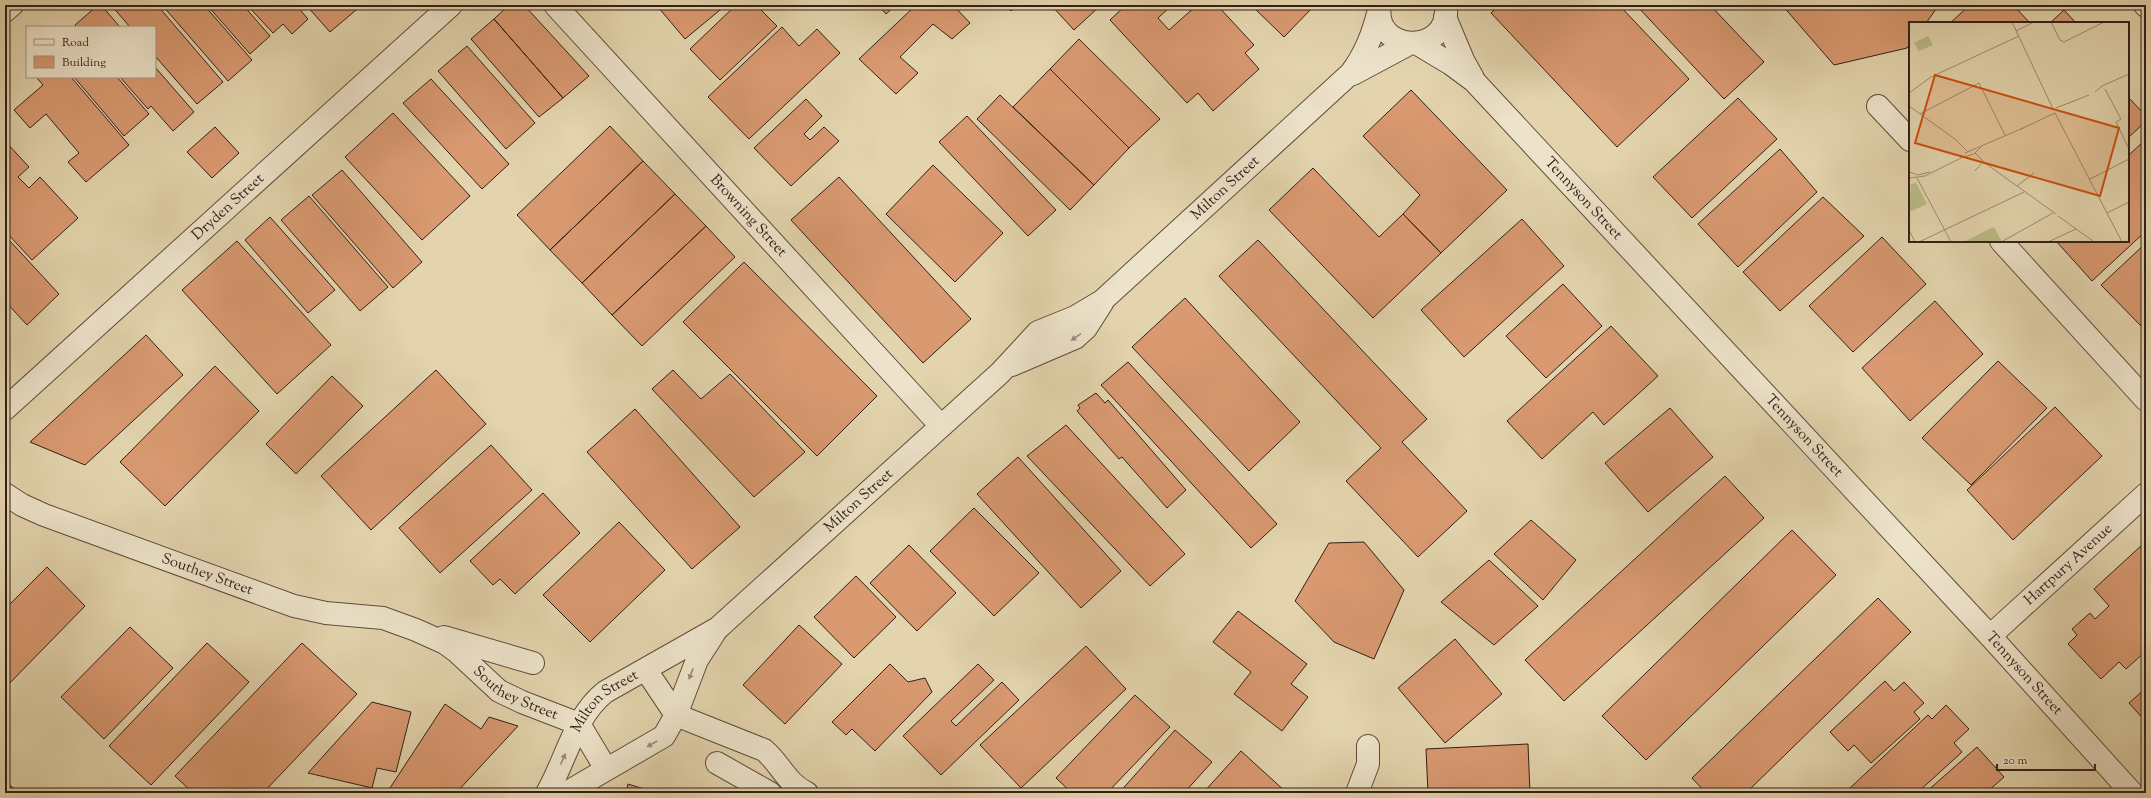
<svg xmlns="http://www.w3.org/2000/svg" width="2151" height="798" font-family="'Sorts Mill Goudy',serif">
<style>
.building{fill:#d99971;stroke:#322016}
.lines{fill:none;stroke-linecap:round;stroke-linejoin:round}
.minor-casing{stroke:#5e4d3c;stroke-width:24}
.minor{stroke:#ede3ca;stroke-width:22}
.oneway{fill:#998b79}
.labels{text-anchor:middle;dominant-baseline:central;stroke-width:3;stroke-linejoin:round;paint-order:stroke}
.street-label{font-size:15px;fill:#322016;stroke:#ede3ca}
.inset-road{fill:none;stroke:#9c8c71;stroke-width:1}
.view{fill:#cd500e;fill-opacity:0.15;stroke:#cd500e;stroke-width:2}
.inset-edge{fill:none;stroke:#322016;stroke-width:2}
</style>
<rect width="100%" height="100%" fill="#e3d4ad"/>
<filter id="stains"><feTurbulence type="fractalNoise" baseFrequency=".005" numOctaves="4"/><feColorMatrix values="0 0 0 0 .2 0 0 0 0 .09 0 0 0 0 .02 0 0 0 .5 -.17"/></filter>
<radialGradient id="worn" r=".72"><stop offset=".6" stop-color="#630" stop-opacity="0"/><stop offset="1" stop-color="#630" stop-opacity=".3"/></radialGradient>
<path class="building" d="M98 5H101L120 27H77L75 25Z
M111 5H157L223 82 197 104 155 56V27H130Z
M162 5H204L252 60 228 81Z
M207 5H243L270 36 250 54Z
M247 5H296L308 19 292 34 283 24 273 33Z
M306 5H362L330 32Z
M509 5H524L589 76 563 98 494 19Z
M661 5H726L685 39 658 7Z
M736 5H756L777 26 720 80 690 49Z
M878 5H896L886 14Z
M916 5H953L970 23 952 39 933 24 900 57 918 73 896 94 859 59Z
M1005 5H1017L1011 11Z
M1051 5H1101L1074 30Z
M1126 5H1172L1158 18 1169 30 1197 5H1217L1254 45 1245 53 1259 69 1213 111 1198 93 1187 103 1110 20Z
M1251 5H1315L1284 37Z
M1500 5H1619L1689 79 1617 147 1491 13Z
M1636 5H1710L1764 62 1724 99Z
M1782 5H1852L1855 9 1859 5H1939L1926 23H1910V44L1907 48 1834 65Z
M1970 5H2013L2030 23H1950Z
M2064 10 2076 23H2050Z
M494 19 563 98 539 117 471 39Z
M782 27 799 46 817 29 840 53 749 139 708 97Z
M1079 39 1160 119 1129 148 1050 69Z
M467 46 535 123 506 149 438 71Z
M155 67 194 112 173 131 151 106 148 109 120 77H155Z
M1050 69 1129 148 1094 185 1013 107Z
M36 77H71L129 145 86 182 68 162 79 153 46 114 30 128 14 110 43 85Z
M74 77H117L149 114 124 136Z
M431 79 509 164 482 189 403 103Z
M1411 90 1507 190 1441 253 1403 214 1420 195 1363 136Z
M1000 95 1094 185 1070 210 977 119Z
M2128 97 2146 116V121L2128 138Z
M1738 98 1777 139 1692 218 1653 177Z
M806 99 822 116 804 134 810 140 824 127 839 141 791 186 754 148Z
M393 113 470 196 422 240 345 157Z
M967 116 1056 210 1028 236 939 142Z
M610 126 643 161 550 250 517 215Z
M215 127 239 153 212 178 187 152Z
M2146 139V231L2092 281 2056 241H2128V156Z
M5 141 29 167 18 177 29 188 40 177 78 218 32 260 5 231Z
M1780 149 1817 192 1738 267 1698 224Z
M643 161 675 194 582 283 550 250Z
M933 165 1003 233 955 282 886 214Z
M1313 168 1379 237 1403 214 1441 253 1373 318 1269 210Z
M342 170 422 262 393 288 312 195Z
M839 177 971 319 923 363 791 220Z
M675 194 706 226 612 315 582 283Z
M309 196 388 287 360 311 281 220Z
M1823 197 1864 236 1780 311 1743 272Z
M270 217 335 290 308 313 245 240Z
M1522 219 1564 266 1464 357 1421 310Z
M706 226 735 257 642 346 612 315Z
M1882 237 1926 284 1853 352 1809 306Z
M9 240 59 294 27 325 5 301V243Z
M1258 240 1427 419 1402 442 1467 511 1418 557 1346 481 1381 448 1219 276Z
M237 241 331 345 277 394 182 290Z
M2146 243V327L2144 329 2101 285Z
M744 262 877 396 817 456 683 322Z
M1563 284 1602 326 1546 378 1506 336Z
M1185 298 1300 422 1249 471 1132 347Z
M1935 301 1983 354 1910 421 1862 368Z
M1611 326 1658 376 1604 425 1593 412 1542 459 1507 421Z
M146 335 183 375 85 465 30 442Z
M1998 361 2047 408 1971 485 1922 438Z
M1128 362 1277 524 1251 548 1101 385Z
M215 366 259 411 165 506 120 462Z
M436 370 486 424 371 530 321 476Z
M673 370 701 399 730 374 805 452 754 497 652 389Z
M332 376 363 406 296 474 266 444Z
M1096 393 1105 403 1108 400 1186 490 1167 508 1122 457 1119 459 1077 411 1080 408 1078 405Z
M2055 407 2102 456 2013 540 1967 490Z
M1670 408 1713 457 1648 512 1605 463Z
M635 409 740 527 692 569 587 452Z
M1066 425 1185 554 1150 586 1027 456Z
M491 445 532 490 440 573 399 528Z
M1018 457 1121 571 1081 608 977 494Z
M1725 476 1764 518 1564 701 1525 660Z
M543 493 580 533 515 594 500 579 493 585 470 561Z
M974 508 1039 573 994 616 930 551Z
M1531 520 1576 560 1543 600 1494 554Z
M619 522 665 570 590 642 543 595Z
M1792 530 1836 575 1646 760 1602 716Z
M1364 542 1404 590 1374 659 1334 642 1295 601 1329 543Z
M909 545 956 593 917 631 870 583Z
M2142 545 2146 550V651L2126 669 2119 662 2101 679 2068 644 2077 635 2072 629 2090 613 2095 619 2109 606 2094 589Z
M1489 560 1538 606 1494 645 1441 602Z
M47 567 85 606 5 688V609Z
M856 576 896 617 854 658 814 617Z
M1878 598 1911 632 1746 793H1706L1692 778Z
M1238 611 1307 664 1291 684 1308 697 1282 731 1234 694 1251 672 1213 642Z
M799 625 842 664 785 724 743 685Z
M130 627 173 668 104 739 61 697Z
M1455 639 1502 694 1445 743 1398 688Z
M207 643 249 682 151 785 109 746Z
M302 643 357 694 263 793H193L175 776Z
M1086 646 1126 689 1021 788 980 745Z
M890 664 908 682 925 678 932 692 875 751 852 729 846 735 832 722Z
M978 664 994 680 951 721 956 726 1002 682 1019 700 941 775 903 736Z
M1885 681 1894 691 1904 682 1924 703 1914 712 1920 719 1871 763 1854 745 1848 751 1830 732Z
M2146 688V722L2129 703Z
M1135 695 1170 727 1107 793H1072L1056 778Z
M372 702 411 712 396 772 377 768 372 788 308 773Z
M445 704 481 729 489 717 518 726 456 793H391L388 791Z
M1946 705 1969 729 1954 743 1962 752 1917 793H1854L1850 788 1928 715 1932 719Z
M1175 730 1212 762 1184 793H1119Z
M1528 744 1530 793H1428L1426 749Z
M1977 747 2004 777 1986 793H1925Z
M1241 751 1287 793H1203Z
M5 781 19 793H5Z
M628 784 657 793H626Z"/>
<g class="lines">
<g class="minor-casing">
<g id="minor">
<path id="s1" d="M555 5 941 426"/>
<path d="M2145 5 2146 6"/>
<path d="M1380 6C1372 53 1451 57 1446 5"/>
<path d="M5 11 12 5"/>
<path d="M1445 17 1463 60 1473 78"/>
<path id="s2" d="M1416 43 1451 64 1474 81 1990 636 2132 793"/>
<path d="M1353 74 1409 44"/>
<path d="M1878 106 1910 140"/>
<path d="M2001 241 2146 400"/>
<path d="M1012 365 1075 338 1086 328 1102 303"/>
<path id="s3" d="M5 409 451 5"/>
<path id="s4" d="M5 494 22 505 44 515 294 606 326 613 383 618 416 630 445 643 456 651 499 691 522 702 579 724"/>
<path id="s5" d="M1990 636 2146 494"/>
<path d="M444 637 533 663"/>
<path d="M646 670 676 715"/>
<path d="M676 715 764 750C780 763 787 784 807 793"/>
<path d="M579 724 606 769"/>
<path d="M717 763 770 793"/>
<path id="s6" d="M547 793C566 760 574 717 605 692L718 628 1000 373 1038 332 1075 317 1102 301 1351 73C1366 53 1373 33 1379 10"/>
<path d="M566 793 664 736 676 715 697 660 715 632"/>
<path d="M1357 793 1368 764V746"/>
</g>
</g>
<use href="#minor" class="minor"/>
</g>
<defs><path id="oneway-solid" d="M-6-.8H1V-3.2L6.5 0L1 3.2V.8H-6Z"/></defs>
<g class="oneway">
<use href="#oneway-solid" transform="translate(1076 337) rotate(146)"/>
<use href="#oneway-solid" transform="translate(691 674) rotate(110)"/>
<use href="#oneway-solid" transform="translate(652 744) rotate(150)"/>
<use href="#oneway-solid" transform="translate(563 759) rotate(-66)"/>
</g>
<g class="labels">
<g class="street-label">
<text stroke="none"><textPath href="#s6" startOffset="922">Milton Street</textPath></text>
<text stroke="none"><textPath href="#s2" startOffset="230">Tennyson Street</textPath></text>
<text stroke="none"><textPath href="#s3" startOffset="301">Dryden Street</textPath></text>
<text stroke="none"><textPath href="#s1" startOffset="286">Browning Street</textPath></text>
<text stroke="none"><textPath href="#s2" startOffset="554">Tennyson Street</textPath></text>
<text stroke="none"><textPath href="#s6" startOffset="437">Milton Street</textPath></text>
<text stroke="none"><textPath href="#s5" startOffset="106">Hartpury Avenue</textPath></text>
<text stroke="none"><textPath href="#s4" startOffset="218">Southey Street</textPath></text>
<text stroke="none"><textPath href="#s2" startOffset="878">Tennyson Street</textPath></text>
<text stroke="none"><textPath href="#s4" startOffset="555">Southey Street</textPath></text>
<text stroke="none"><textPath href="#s6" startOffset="111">Milton Street</textPath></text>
</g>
</g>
<g transform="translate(1909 22)">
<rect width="220" height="220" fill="#e3d4ad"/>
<path d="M19 14 24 23 10 29 5 21ZM7 161 18 182 0 190 2 162ZM85 205 93 220H55L76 209Z" fill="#b9bb86"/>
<path class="inset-road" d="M103 0 144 87M142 0 151 18 155 20 195 0M107 9 125 0M196 67 212 97 207 100 220 127M186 70 193 64 220 52M0 71 22 55 110 14M0 84 46 117 58 129M147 86 180 73M146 91 213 220M11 92 70 61 96 113M112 107 146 91M56 131 114 106M66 131 76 141 147 192M66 149 74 140M0 150 9 153 21 150M0 156 16 154 52 136 65 132 72 125M8 156 42 220M181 157 220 137M108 164 125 151M198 191 220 180M149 194 184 219M0 208 6 220M94 219 144 191M10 220 115 170M139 220 167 207"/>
<path class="view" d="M26 53 210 106 191 174 6 121Z"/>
<rect width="220" height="220" class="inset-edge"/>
</g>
<rect width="2151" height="798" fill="none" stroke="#e3d4ad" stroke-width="20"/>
<rect x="6" y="6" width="2139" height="786" fill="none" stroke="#322016" stroke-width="2"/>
<rect x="10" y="10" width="2131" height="778" fill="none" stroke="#322016"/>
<rect x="26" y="26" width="130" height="52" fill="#ede3ca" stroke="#a29582"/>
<rect x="34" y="39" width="20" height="6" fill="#ede3ca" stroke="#a29582"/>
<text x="62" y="46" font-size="12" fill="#322016">Road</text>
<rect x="34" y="56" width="20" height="12" fill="#d99971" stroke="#a29582"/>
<text x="62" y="66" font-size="12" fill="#322016">Building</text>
<path d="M1997 764v6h98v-6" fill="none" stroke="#322016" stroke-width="2"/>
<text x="2003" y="764" font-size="12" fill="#322016" stroke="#ede3ca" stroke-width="3" paint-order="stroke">20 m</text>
<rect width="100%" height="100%" filter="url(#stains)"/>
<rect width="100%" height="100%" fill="url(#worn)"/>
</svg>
